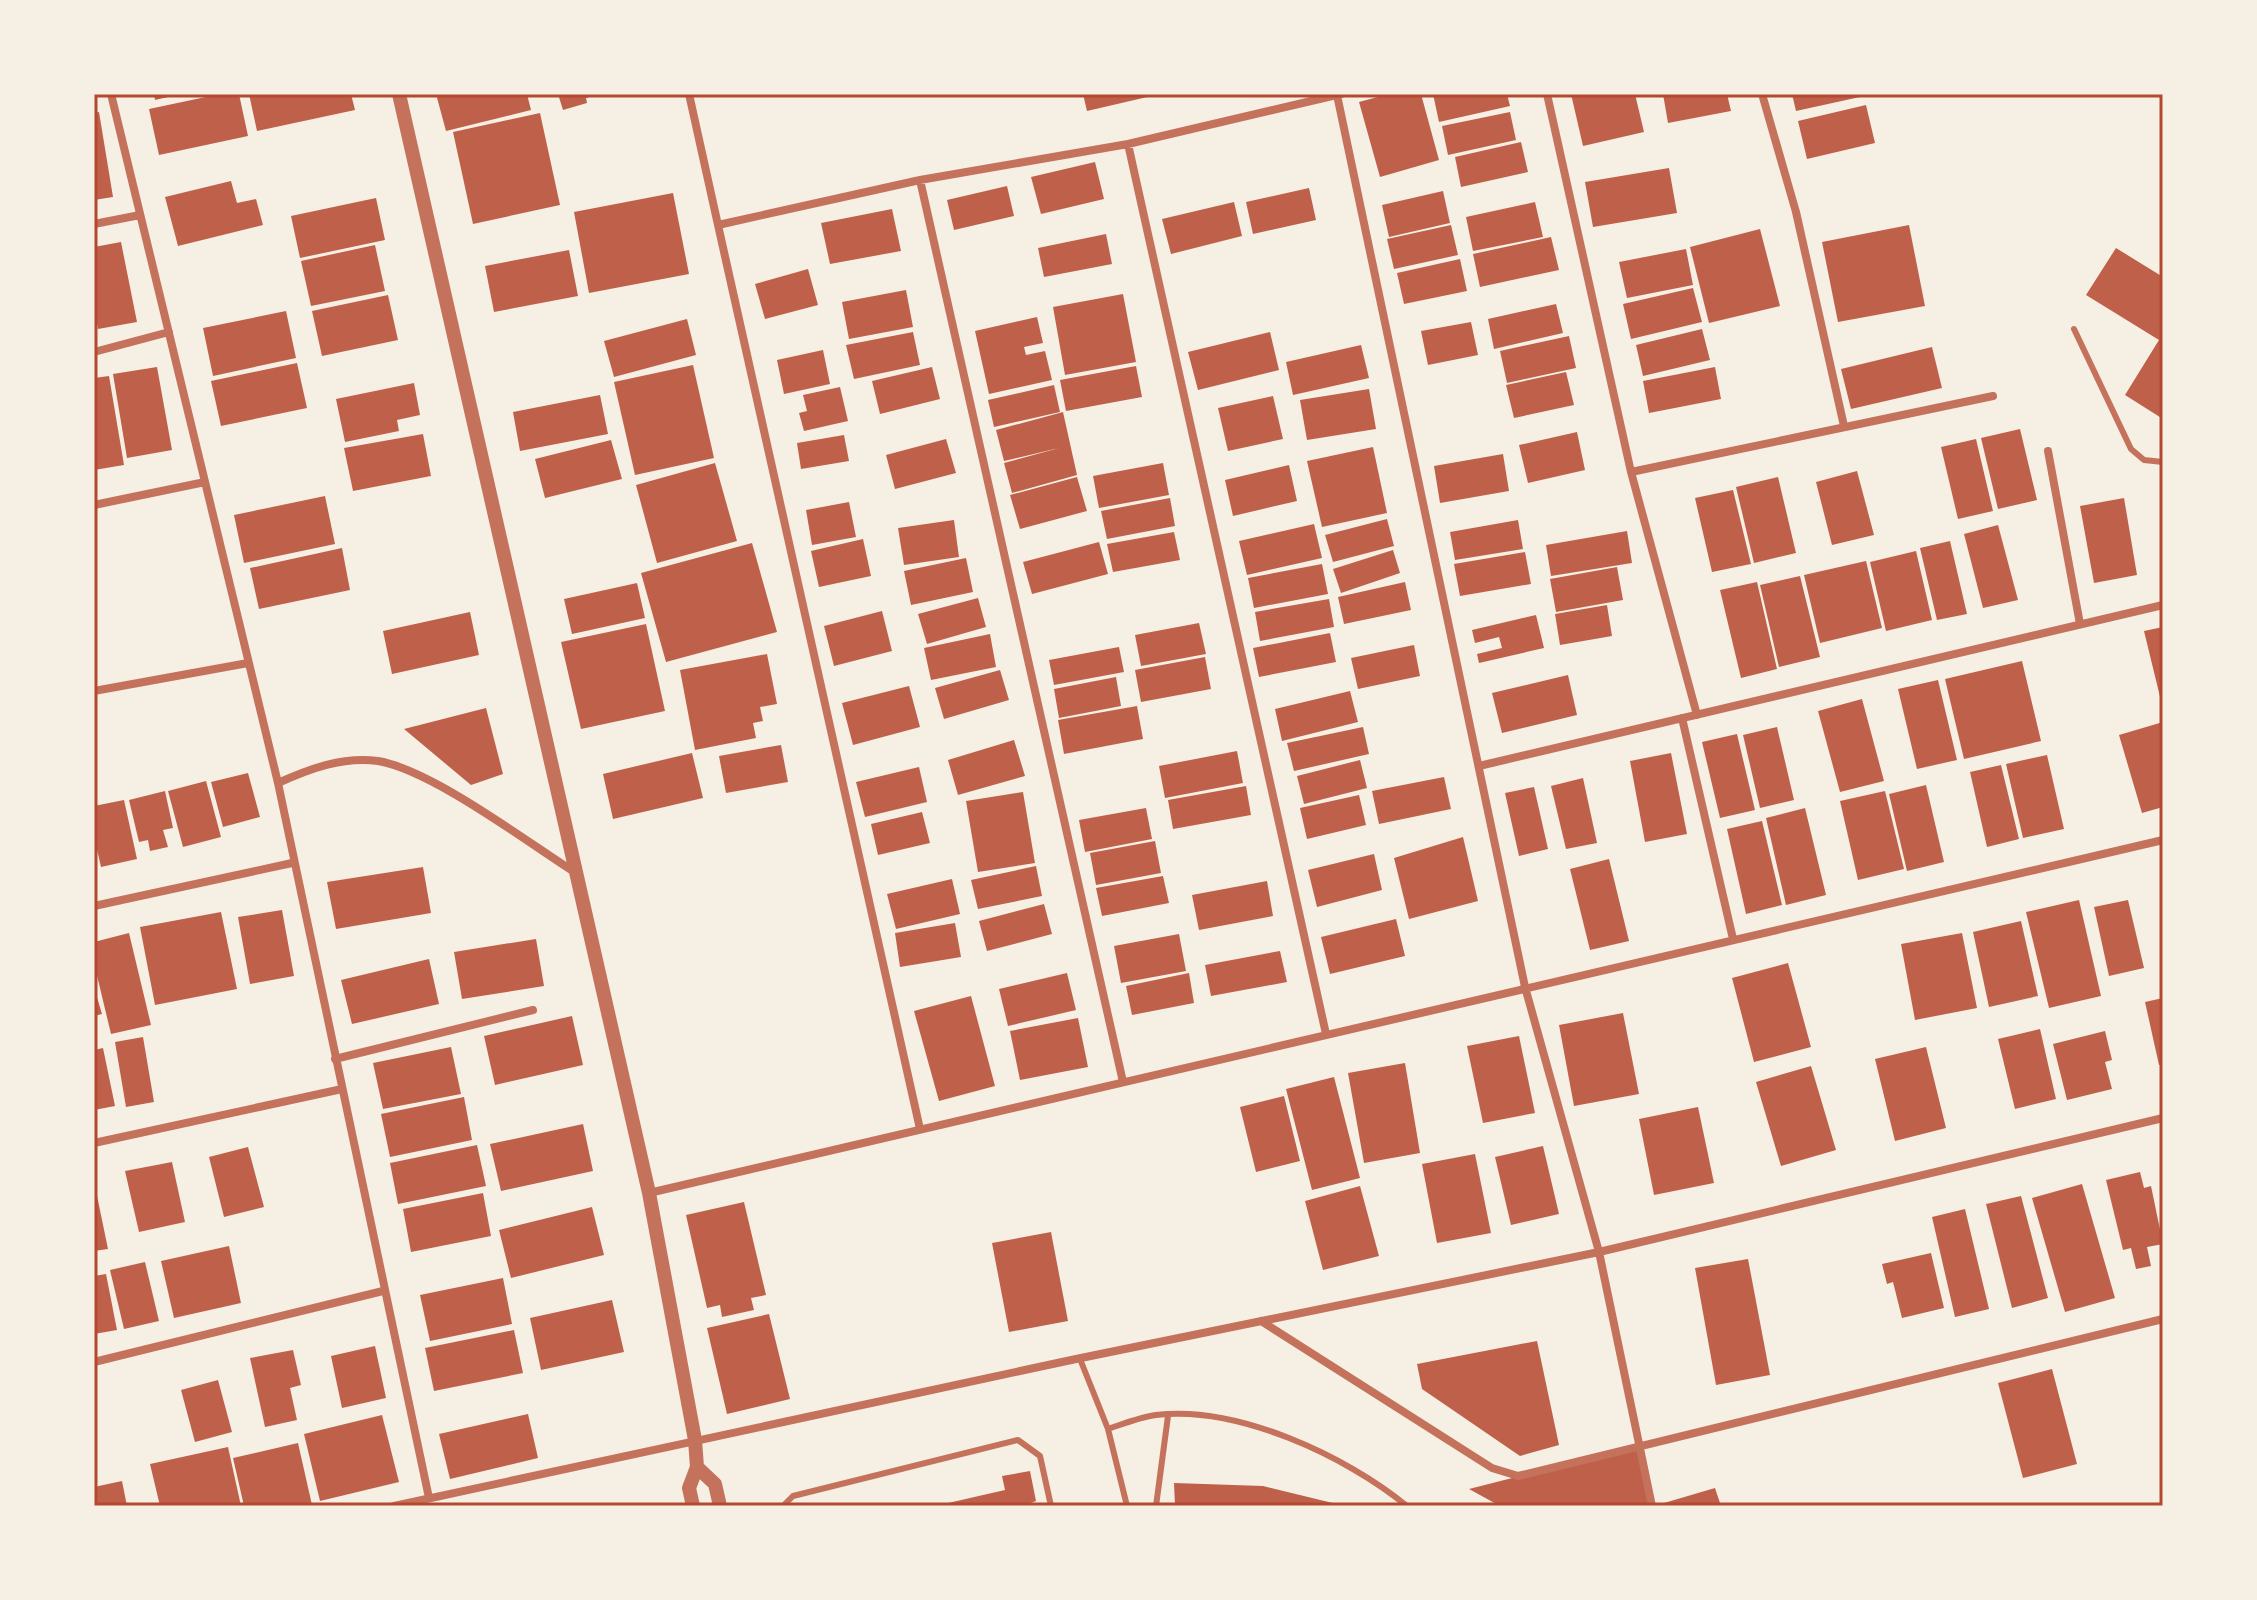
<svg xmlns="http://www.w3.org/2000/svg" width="2257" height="1600" font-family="'Source Sans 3',sans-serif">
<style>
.building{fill:#bf614a}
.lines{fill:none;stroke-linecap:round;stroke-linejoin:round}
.service{stroke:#c5725c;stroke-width:6}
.minor{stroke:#c5725c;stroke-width:8}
.tertiary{stroke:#c5725c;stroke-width:14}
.neatline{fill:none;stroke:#b5482f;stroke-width:3}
</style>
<rect width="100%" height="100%" fill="#f6efe4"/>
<path class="building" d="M154 94H177V95L155 100Z
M220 94H239L248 136 159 155 149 109Z
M249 94H351L355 110 257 131Z
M436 94H527L531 110 446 131Z
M558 94H596V95L586 98 587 103 563 110Z
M1083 94H1155L1156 95 1087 111Z
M1389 94H1421L1439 160 1380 177 1359 102Z
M1433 94H1507L1510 106 1439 122Z
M1571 94H1635L1644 132 1583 146Z
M1663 94H1727L1731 111 1668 123Z
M1792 94H1869V95L1796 111Z
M1866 105 1875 143 1807 159 1798 121Z
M99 112 113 197 94 200V113Z
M1510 112 1516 140 1448 155 1442 126Z
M540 113 560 205 473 224 453 132Z
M1521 142 1528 172 1461 187 1455 157Z
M1095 162 1104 199 1041 214 1031 177Z
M1669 168 1677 213 1593 227 1585 182Z
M231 181 237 203 256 199 263 225 178 246 165 197Z
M1007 186 1014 216 954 230 947 200Z
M1309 188 1316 220 1253 234 1246 202Z
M1443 191 1450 223 1389 237 1382 205Z
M673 193 689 274 589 293 574 212Z
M376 198 385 240 300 258 291 216Z
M1234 202 1242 236 1171 254 1162 219Z
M1535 202 1543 237 1473 251 1466 217Z
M892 209 901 251 830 264 821 223Z
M1451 225 1458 255 1394 269 1387 239Z
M1909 225 1925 306 1838 322 1822 242Z
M1760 229 1780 306 1709 323 1690 247Z
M1106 234 1112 264 1044 277 1038 248Z
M1551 237 1559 270 1480 287 1473 254Z
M121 242 137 322 98 329 94 309V247Z
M375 245 385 291 311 306 301 261Z
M2116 248 2163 277V419L2125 395 2159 340 2086 295Z
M1686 249 1693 285 1627 298 1619 262Z
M569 250 578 296 494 312 485 266Z
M1460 259 1467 291 1404 304 1397 273Z
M808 269 818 305 765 319 755 284Z
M1693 288 1702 322 1631 339 1623 304Z
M906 290 913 327 849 339 842 302Z
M1123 294 1136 362 1065 375 1053 307Z
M388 295 398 340 322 356 312 311Z
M1556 304 1563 333 1494 349 1488 319Z
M286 311 296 358 213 376 203 328Z
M1037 317 1043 343 1024 347 1026 355 1045 351 1052 380 989 394 975 331Z
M687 319 696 355 614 377 604 341Z
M1471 322 1478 355 1428 365 1421 331Z
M1702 329 1710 360 1643 376 1636 345Z
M913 332 920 365 854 379 846 345Z
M1270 332 1279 370 1198 390 1188 352Z
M1569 336 1576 368 1507 383 1500 351Z
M1361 345 1369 378 1293 395 1286 362Z
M1932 347 1942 388 1851 409 1841 369Z
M823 350 830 384 784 394 777 360Z
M297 363 307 408 221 426 211 381Z
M693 365 714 458 635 475 614 382Z
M1136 366 1142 397 1066 411 1060 380Z
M157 367 172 450 127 458 113 374Z
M932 367 940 399 880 414 872 381Z
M1715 367 1721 399 1649 413 1643 381Z
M1566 372 1574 405 1514 418 1506 385Z
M109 376 124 465 94 470V378Z
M414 383 420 415 397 420 399 431 345 442 336 399Z
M1054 385 1060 412 994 427 988 400Z
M840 387 848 421 804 431 799 413 807 411 803 395Z
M1369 389 1376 429 1307 440 1300 400Z
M600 395 608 434 520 451 513 412Z
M1273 396 1283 439 1228 451 1218 408Z
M1063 412 1077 475 1012 493 1004 463 1059 448 1004 461 996 430Z
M2020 429 2037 500 1998 509 1981 438Z
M1577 432 1585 470 1528 483 1519 445Z
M423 434 431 476 353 491 344 448Z
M844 435 849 461 801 469 797 443Z
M946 439 956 473 895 489 886 455Z
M1976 439 1993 511 1958 519 1941 447Z
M611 440 622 479 545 498 535 459Z
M1373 447 1387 513 1322 527 1307 461Z
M1503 454 1509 491 1440 503 1434 466Z
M715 463 737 541 657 563 636 485Z
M1163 463 1169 495 1099 508 1093 476Z
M1289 465 1297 501 1233 516 1225 480Z
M1857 471 1874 535 1832 545 1816 482Z
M1077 477 1087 511 1020 529 1010 495Z
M1778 477 1796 553 1754 563 1736 487Z
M1733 490 1751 564 1712 572 1695 498Z
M325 496 335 544 244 563 234 515Z
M1170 498 1175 526 1107 539 1101 511Z
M2124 498 2137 575 2094 583 2080 506Z
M849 502 856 537 812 545 806 510Z
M1387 519 1394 546 1333 562 1325 535Z
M954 520 959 557 904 565 898 528Z
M1518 520 1523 549 1455 560 1450 532Z
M1314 524 1322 558 1247 575 1239 541Z
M1998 525 2018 600 1983 608 1964 534Z
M1627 531 1632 563 1551 576 1546 545Z
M1174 532 1180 560 1113 572 1107 544Z
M863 539 871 576 819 587 811 551Z
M1950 541 1967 614 1937 620 1920 548Z
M1099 542 1108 574 1032 594 1023 562Z
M752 543 777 632 666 662 641 573Z
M342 548 350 590 259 609 250 568Z
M1393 550 1400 573 1341 593 1333 569Z
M1916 551 1932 620 1886 631 1870 562Z
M1525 552 1531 584 1460 596 1454 564Z
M966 558 973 592 911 605 904 571Z
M1866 561 1882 628 1820 643 1804 575Z
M1322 564 1328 594 1254 608 1248 578Z
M1617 567 1623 600 1556 612 1550 579Z
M1800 576 1820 657 1779 667 1760 585Z
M1405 582 1411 610 1344 624 1338 597Z
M1757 582 1777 669 1741 678 1720 590Z
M637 583 645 618 572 634 564 599Z
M978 598 986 627 927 644 918 614Z
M1329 599 1334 627 1260 641 1255 612Z
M1607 605 1612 636 1560 645 1555 614Z
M882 611 892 651 834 666 824 626Z
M470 612 479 655 392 674 383 631Z
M1536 615 1544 648 1479 663 1477 654 1502 648 1499 637 1475 643 1472 630Z
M1199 623 1206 654 1141 666 1135 635Z
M646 624 665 711 581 729 561 642Z
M2163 627V705H2162L2144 631Z
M1330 633 1336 662 1259 677 1253 648Z
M990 634 996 667 931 680 924 648Z
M1414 645 1420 676 1358 689 1351 658Z
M1119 647 1124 672 1054 685 1049 660Z
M767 654 777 704 760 707 763 721 753 723 756 738 695 750 680 670Z
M1205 657 1211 689 1141 702 1135 670Z
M2022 661 2041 741 1964 759 1945 679Z
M1000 670 1009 700 944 719 935 688Z
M1568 675 1577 715 1502 733 1492 693Z
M1116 677 1121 706 1059 718 1054 689Z
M1938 680 1957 760 1917 769 1898 689Z
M909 686 920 727 853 745 842 703Z
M1350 691 1358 722 1282 741 1275 709Z
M1862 699 1884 781 1840 792 1818 711Z
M1137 706 1143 739 1064 754 1058 720Z
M486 708 503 774 471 785 404 729Z
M2163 722V807L2142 813 2119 735Z
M1363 727 1369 754 1294 771 1287 743Z
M1777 727 1794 800 1760 808 1743 735Z
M1737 734 1755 810 1720 818 1702 742Z
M1014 740 1025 776 958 795 948 760Z
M781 745 788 782 726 793 719 756Z
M1237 751 1243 783 1165 798 1159 766Z
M692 753 703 798 613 819 603 774Z
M1671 753 1687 834 1645 842 1630 761Z
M2047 755 2064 829 2023 838 2006 764Z
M1360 760 1367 788 1304 804 1297 776Z
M2001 765 2019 839 1987 847 1970 772Z
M919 767 927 802 865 817 856 782Z
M248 773 260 817 223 827 211 782Z
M1444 777 1451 809 1379 824 1372 791Z
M1583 778 1597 843 1566 849 1551 786Z
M206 781 221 837 183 847 168 791Z
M1926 785 1944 862 1907 871 1889 794Z
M1246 786 1251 815 1173 829 1168 800Z
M1534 787 1548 849 1519 856 1505 793Z
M165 791 173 828 163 830 168 847 150 851 148 840 139 842 129 800Z
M1885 791 1904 869 1858 880 1840 801Z
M1023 792 1035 863 978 872 966 801Z
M1359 795 1366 825 1307 839 1300 808Z
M124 800 137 859 101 867 94 836V806Z
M1146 808 1152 839 1085 852 1079 820Z
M1805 808 1826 895 1786 905 1766 818Z
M922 812 930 843 878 855 871 824Z
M1762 821 1782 905 1746 914 1727 829Z
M1463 837 1478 901 1409 919 1394 858Z
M1155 841 1161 873 1096 885 1090 853Z
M1374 854 1382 890 1317 907 1308 870Z
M1609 859 1629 941 1590 950 1570 869Z
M1036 866 1042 896 978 909 971 880Z
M423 867 431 913 336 929 327 882Z
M1163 876 1169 903 1102 916 1096 888Z
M952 879 960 914 896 929 887 894Z
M1267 881 1273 916 1199 930 1192 895Z
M2079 900 2101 996 2049 1008 2026 912Z
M2128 900 2144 968 2109 976 2094 907Z
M1044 904 1052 934 987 951 979 921Z
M282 910 294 976 250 984 238 917Z
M221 912 237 989 155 1005 140 927Z
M1396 919 1405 956 1330 974 1321 937Z
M2021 921 2038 996 1989 1007 1973 932Z
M955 923 961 957 900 967 895 933Z
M129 933 151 1025 111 1034 94 963V942Z
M1962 933 1977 1008 1915 1020 1901 944Z
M1179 934 1186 971 1121 983 1114 946Z
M536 939 544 986 462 999 454 952Z
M1280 951 1287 982 1211 996 1205 965Z
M429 959 439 1004 352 1024 341 980Z
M1788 963 1811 1047 1754 1062 1732 978Z
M1067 973 1076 1010 1008 1026 999 989Z
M1189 973 1194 1003 1132 1015 1126 986Z
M94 987 102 1014 94 1016Z
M971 996 995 1086 939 1101 914 1011Z
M2163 998V1064L2159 1065 2145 1002Z
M1623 1013 1639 1094 1574 1106 1559 1025Z
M572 1016 583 1065 495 1085 484 1036Z
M1078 1018 1088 1067 1020 1080 1010 1031Z
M2040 1029 2056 1099 2015 1109 1998 1039Z
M2105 1031 2112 1060 2105 1062 2112 1089 2067 1100 2053 1044Z
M1519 1036 1535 1113 1483 1123 1467 1046Z
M143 1037 154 1102 126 1107 115 1042Z
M451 1047 461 1094 383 1109 373 1063Z
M1926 1047 1946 1128 1895 1141 1875 1059Z
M103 1048 115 1106 94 1110V1050Z
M1405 1063 1420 1153 1364 1163 1348 1073Z
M1811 1066 1836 1150 1781 1166 1756 1082Z
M1334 1077 1360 1178 1312 1190 1286 1089Z
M1284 1096 1300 1161 1256 1172 1240 1107Z
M464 1097 472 1140 390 1157 381 1114Z
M1698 1107 1714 1183 1654 1195 1639 1119Z
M583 1124 593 1171 501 1191 490 1144Z
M477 1145 486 1186 398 1204 390 1163Z
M1543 1146 1559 1214 1511 1225 1495 1157Z
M248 1147 264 1207 224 1217 209 1157Z
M1475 1154 1491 1233 1437 1243 1422 1164Z
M172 1162 185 1222 139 1232 125 1171Z
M2140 1172 2144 1188 2151 1186 2163 1244 2147 1247 2151 1266 2136 1269 2131 1248 2123 1250 2106 1180Z
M94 1181 108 1249 94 1251Z
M2082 1184 2115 1298 2065 1312 2032 1198Z
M1360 1186 1379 1256 1323 1270 1305 1201Z
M483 1193 491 1236 411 1252 403 1209Z
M2021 1196 2048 1298 2012 1308 1986 1204Z
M744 1202 766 1295 751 1298 754 1310 722 1317 720 1305 707 1308 686 1215Z
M592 1207 604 1255 511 1278 499 1230Z
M1965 1209 1989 1309 1955 1317 1932 1217Z
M1051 1232 1068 1321 1009 1332 992 1243Z
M229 1246 241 1303 174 1318 161 1261Z
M1931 1253 1944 1308 1902 1318 1893 1282 1887 1284 1882 1264Z
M1748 1259 1770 1375 1716 1385 1695 1268Z
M145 1262 159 1321 124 1329 110 1270Z
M106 1274 117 1330 94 1334V1276Z
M503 1278 512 1324 430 1341 420 1295Z
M612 1300 624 1352 541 1370 530 1318Z
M769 1314 790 1399 727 1414 707 1328Z
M514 1330 523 1373 434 1391 425 1348Z
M1537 1341 1559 1445 1520 1456 1422 1389 1417 1364Z
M375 1346 386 1398 342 1408 331 1356Z
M293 1350 301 1385 290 1388 297 1420 265 1427 250 1358Z
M2052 1369 2077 1464 2023 1478 1998 1383Z
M218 1380 232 1432 195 1442 181 1390Z
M528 1414 538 1458 450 1479 439 1434Z
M382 1415 399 1482 320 1501 304 1434Z
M298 1443 312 1505 244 1506 233 1458Z
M1638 1446 1650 1506H1500L1469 1489Z
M228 1447 241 1506H160L150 1464Z
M1030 1471 1036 1501 1023 1506H935L1005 1490 1002 1476Z
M122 1481 127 1506H94V1487Z
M1174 1483 1263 1486 1345 1506H1175Z
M1715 1488 1721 1506H1665L1664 1503Z"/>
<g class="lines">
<path class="service" d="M2074 329 2131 449 2144 460 2163 462
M1080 1359 1108 1429
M783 1506 793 1496 1018 1440 1040 1456 1051 1506
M1127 1506 1108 1429C1123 1424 1140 1417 1156 1415 1237 1405 1346 1456 1407 1506
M1156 1506 1168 1416"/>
<path class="minor" d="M111 94 278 783 429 1498
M689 94 718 225 920 180 1128 144 1341 94
M1547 94 1631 472 1697 715
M1762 94 1796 212 1844 426
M1337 95 1525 987 1599 1252 1652 1506
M1128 144 1326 1034
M920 180 1123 1082
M94 224 140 215
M718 225 920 1129
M94 352 169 332
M2048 451 2080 624
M1631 472 1993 396
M94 505 205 482
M94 691 248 663
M1682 718 1733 939
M1479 766 2163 605
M278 783C309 769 343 756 378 761 432 770 527 842 576 873
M94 906 292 863
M335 1059 533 1010
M94 1143 342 1089
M649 1193 2163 840
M1261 1321 1492 1468 1518 1476 2163 1319
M94 1362 383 1291
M394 1506 1076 1359 1599 1252 2163 1118"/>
<path class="tertiary" d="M399 94 649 1193 695 1440 697 1467 689 1488 693 1506
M697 1467 715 1484 720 1506"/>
</g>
<rect width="2257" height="1600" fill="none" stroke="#f6efe4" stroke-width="192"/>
<rect x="96" y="96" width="2065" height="1408" class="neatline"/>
</svg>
